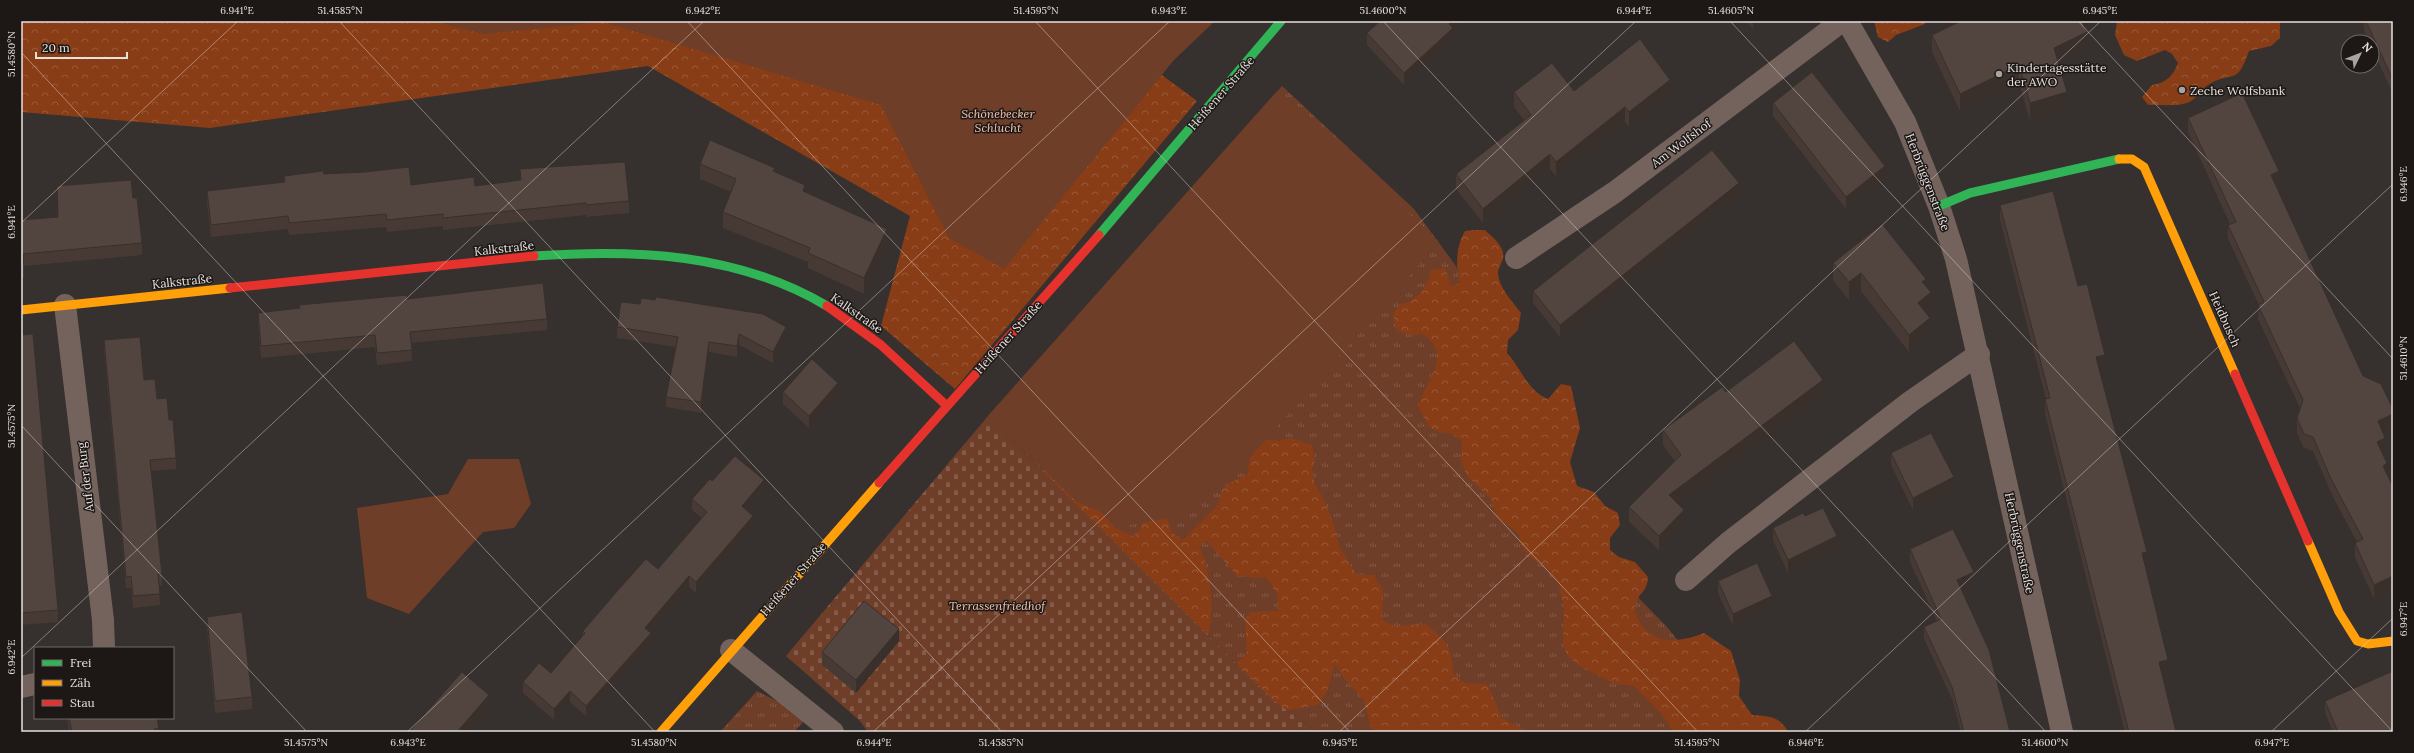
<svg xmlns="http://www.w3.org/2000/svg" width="2414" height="753" font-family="Lora,serif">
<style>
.grass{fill:url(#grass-tufts)}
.forest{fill:url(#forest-crowns)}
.cemetery{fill:url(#cemetery-stones)}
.park{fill:#6f3e29}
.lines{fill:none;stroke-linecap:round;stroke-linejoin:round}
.street{stroke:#73635c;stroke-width:22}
.fast{stroke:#30b455;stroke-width:9}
.slow{stroke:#ff9f0a;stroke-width:9}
.jam{stroke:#e5322d;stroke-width:9}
.wall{fill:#473a35}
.shaded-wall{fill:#39302b}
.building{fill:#52443e;stroke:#39302b}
.ticks{fill:none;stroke:#e7e1de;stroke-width:1;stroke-opacity:0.45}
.poi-dot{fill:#a9a3a0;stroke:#1d1816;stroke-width:1.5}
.labels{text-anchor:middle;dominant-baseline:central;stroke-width:3;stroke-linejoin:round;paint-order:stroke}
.poi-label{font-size:12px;fill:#e7e1de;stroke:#1d1816;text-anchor:start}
.street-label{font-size:12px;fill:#e7e1de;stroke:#1d1816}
.park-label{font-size:12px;font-style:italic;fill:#f6c5b0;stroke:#1d1816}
.neatline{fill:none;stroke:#e7e1de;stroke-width:1.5}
.ticks-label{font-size:10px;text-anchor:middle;fill:#e7e1de}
</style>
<defs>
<pattern id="grass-tufts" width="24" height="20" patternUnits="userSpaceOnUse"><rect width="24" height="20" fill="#6f3e29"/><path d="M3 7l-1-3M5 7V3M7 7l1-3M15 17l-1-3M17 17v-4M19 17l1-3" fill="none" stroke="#845a48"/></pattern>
<pattern id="forest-crowns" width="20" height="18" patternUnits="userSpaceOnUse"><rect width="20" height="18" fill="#883d17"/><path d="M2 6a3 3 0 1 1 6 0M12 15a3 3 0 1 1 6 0" fill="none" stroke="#995938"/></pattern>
<pattern id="cemetery-stones" width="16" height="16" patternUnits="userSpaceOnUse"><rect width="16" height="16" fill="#6f3e29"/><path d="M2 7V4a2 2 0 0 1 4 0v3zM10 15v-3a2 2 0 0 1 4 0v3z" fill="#845a48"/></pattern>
</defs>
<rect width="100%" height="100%" fill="#36302e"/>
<g class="grass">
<polygon points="1282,86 1414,209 1456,266 1585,543 1667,627 1727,701 1743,732 1318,732 1275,702 988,416"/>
<polygon points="757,691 783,704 804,721 794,732 720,732"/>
</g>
<g class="forest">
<polygon points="21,21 1089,21 1197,101 955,389 881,326 910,216 648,66 210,128 21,112"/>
<polygon points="1874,21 1926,21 1925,24 1896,35 1888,42 1878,37"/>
<path d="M2117,21H2280V38L2271,46L2249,51C2236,88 2234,69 2208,85C2201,89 2195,101 2187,103C2175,107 2160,104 2148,105L2142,97L2152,85C2166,83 2173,76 2178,63L2172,54L2165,50L2137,61L2124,55L2115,35Z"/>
<path d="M1474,230H1485C1492,237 1505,246 1503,258C1502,263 1498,268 1498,273C1499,288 1512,301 1521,313L1518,330L1508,340L1507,353C1522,369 1527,391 1548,399L1561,384L1571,386L1580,428L1570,462L1577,486L1594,492L1605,506L1618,513L1620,525L1610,538V550L1619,557L1635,562L1648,577C1647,593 1638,593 1636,604C1634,610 1636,616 1639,621C1651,646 1682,642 1704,633L1731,651L1740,680L1739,696L1752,715C1768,716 1780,716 1788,732H1674L1661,713L1634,686L1613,683L1583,668L1568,657L1563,644L1564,608L1559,584L1546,567L1529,556L1521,544L1519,534L1496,516L1491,499L1467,476L1461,460L1462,441L1453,434L1439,432L1429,427L1418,406C1426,381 1453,355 1423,334L1411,335L1397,331L1393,314L1400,304C1417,302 1428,286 1431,270L1445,268L1451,286L1460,283C1456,265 1455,248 1465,231Z"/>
<path d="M1290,438L1312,445L1315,459L1312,470L1315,484L1323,498L1333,522L1340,548L1357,575H1374L1383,591L1382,619L1392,626L1426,624C1446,641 1452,647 1453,673L1465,683L1487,684L1502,718L1528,732H1377L1371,728L1364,700L1344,678L1335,664L1327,691L1318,705L1271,713L1239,682L1238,662L1247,652L1245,620L1251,612L1278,611L1277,594L1266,577L1258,578L1237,576L1206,540L1200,547C1214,587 1214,607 1206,649L1036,480L1048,465L1101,512L1115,528L1133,536L1141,528L1142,518L1156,516L1167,519L1173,533L1183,540L1218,505L1222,490L1228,484L1248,474L1251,447L1263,439L1280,441Z"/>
</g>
<polygon class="cemetery" points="988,416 1275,702 1318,732 868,732 860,721 786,656"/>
<g class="park">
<polygon points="433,21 1215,21 1174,60 1004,269 949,238 881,105 603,22 483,34"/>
<polygon points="1278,90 1439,242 1240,469 1174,517 1129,525 1076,501 988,416"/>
<polygon points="468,459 519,459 531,504 514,528 483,532 409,614 367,598 357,508 448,494"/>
</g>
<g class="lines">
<g class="street">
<polyline points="1847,21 1905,122 1939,206 1956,259 2062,732"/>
<polyline points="1516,258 1615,192 1842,21"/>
<polyline points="65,305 103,620 104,648"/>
<polyline points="1686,580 1728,543 1910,402 1979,354"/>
<polyline points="731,650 833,732"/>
<polyline points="21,687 35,684"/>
</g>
<g class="fast">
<polyline points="1939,206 1970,193 2119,159"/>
<polyline points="1099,235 1281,21"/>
<path d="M534,256C636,249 737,253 827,306"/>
</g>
<g class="slow">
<polyline points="2119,159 2132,159 2144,167 2235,374"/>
<polyline points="21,310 230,288"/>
<polyline points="2308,541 2339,612 2357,641 2368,644 2393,641"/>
<polyline points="661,732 879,483"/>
</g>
<g class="jam">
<polyline points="230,288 534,256"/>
<polyline points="827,306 881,345 946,405"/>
<polyline points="2235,374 2308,541"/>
<polyline points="879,483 1099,235"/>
</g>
</g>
<g class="wall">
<polygon points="1747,21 1763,21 1753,29"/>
<polygon points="2364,21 2393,21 2393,94 2372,48 2372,42 2369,42 2364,31"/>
<polygon points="1453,32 1453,40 1404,85 1367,45 1367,33"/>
<polygon points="1932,35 2087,49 2058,63 2067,109 2030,121 2019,83 1960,111 1932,52"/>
<polygon points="1574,91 1670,94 1629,127 1625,122 1556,176 1550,169 1483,223 1456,189 1456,174 1524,120 1514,107 1514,92"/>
<polygon points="1773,103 1885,178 1846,209 1773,116"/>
<polygon points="2188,118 2279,186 2276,187 2363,376 2393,414 2393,428 2383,433 2385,452 2382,453 2387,474 2393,487 2393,591 2374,599 2355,557 2355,543 2357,542 2332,495 2313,451 2304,448 2297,433 2297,418 2300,408 2258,319 2259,305 2228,239 2228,225 2230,224 2188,132"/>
<polygon points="700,164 775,172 805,192 887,244 864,294 808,268 808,262 723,228 723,212 731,192 700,179"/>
<polygon points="520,169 629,201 629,213 586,217 586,215 443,230 443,226 387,232 386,227 289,235 288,229 211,237 207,203 207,191 284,182 284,176 324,174 411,185 475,186 520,180"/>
<polygon points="57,186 133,198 142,243 142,255 24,266 24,278 21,278 21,220 58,217"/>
<polygon points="1739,196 1560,337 1533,303 1533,291"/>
<polygon points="2000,205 2078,286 2105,370 2100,371 2147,567 2146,567 2168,675 2162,676 2176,732 2125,732 2045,414 2045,399 2046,399 2000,220"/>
<polygon points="1833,263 1926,286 1931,310 1926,313 1930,335 1909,352 1861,291 1849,300 1833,280"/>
<polygon points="407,299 547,319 547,330 411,343 412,361 377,365 375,347 261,358 258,324 258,313 299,309 299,305"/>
<polygon points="617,327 786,337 773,363 739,345 737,357 709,352 701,413 666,407 666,397 676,347 617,338"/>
<polygon points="21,335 58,610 58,622 21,625"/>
<polygon points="104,340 144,380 157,399 169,420 176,458 176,469 151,471 162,574 162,585 159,586 160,605 133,608 131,588 126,588 104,351"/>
<polygon points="783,392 838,395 809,428 783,404"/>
<polygon points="1726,392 1823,395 1677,503 1684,524 1659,550 1629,522 1629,507 1675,461 1663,445 1663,430"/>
<polygon points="1891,453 1954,490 1913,510 1891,465"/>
<polygon points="712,481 764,490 747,511 753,526 696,593 689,587 650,633 651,643 586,716 570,702 554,720 523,693 523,682 551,673 583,635 583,631 658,569 702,518 692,510 692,499"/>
<polygon points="1773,528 1837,548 1788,573 1773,540"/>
<polygon points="1910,549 1974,585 1961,590 2010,732 1961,732 1952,699 1924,639 1924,627 1937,621 1910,562"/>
<polygon points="1718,581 1772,608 1733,626 1718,593"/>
<polygon points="207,617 252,697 252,709 215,713 207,629"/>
<polygon points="899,641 856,693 822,665 822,652"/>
<polygon points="2325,701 2393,732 2333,732 2325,713"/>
<polygon points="67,718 157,718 159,732 69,732"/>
</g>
<g class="shaded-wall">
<polygon points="1452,21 1466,21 1453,32 1453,40 1404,85 1404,73"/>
<polygon points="1753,21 1763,21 1753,29"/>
<polygon points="2087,32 2087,49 2054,66 2054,48"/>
<polygon points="2019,65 2019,83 1960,111 1960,94"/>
<polygon points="1670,80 1670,94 1629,127 1629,112"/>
<polygon points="2067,92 2067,109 2030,121 2030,103"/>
<polygon points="1625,107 1625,122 1556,176 1556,162"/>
<polygon points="1550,154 1550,169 1483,223 1483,209"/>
<polygon points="1885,166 1885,178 1846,209 1846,197"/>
<polygon points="2279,171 2279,186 2271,189 2271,175"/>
<polygon points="1739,183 1739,196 1560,337 1560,325"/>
<polygon points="805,185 805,200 803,191"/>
<polygon points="887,229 887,244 864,294 864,278"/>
<polygon points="1861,273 1861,291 1849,300 1849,282"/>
<polygon points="1926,279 1926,296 1931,292 1931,310 1918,320 1918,303 1922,282"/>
<polygon points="1930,318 1930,335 1909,352 1909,335"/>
<polygon points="786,327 786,337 773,363 773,352"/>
<polygon points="739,334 739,345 737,357 737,346"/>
<polygon points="709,342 709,352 701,413 701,402"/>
<polygon points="2105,355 2105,370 2096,372 2096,357"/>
<polygon points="1823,380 1823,395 1669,510 1669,495"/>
<polygon points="838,383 838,395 809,428 809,416"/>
<polygon points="2393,414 2393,428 2378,436 2378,421"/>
<polygon points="2385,438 2385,452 2377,456 2377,442"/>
<polygon points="2387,463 2387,478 2383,466"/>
<polygon points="1954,477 1954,490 1913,510 1913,498"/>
<polygon points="764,480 764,490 742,517 742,506"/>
<polygon points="1684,510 1684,524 1659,550 1659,536"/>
<polygon points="753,516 753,526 696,593 696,582"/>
<polygon points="1837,536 1837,548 1788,573 1788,560"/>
<polygon points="2147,552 2147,567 2142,568 2142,553"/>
<polygon points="1974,572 1974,585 1957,592 1957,580"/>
<polygon points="689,576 689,587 645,639 645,628"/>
<polygon points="2393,576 2393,591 2374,599 2374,585"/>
<polygon points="1772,596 1772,608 1733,626 1733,614"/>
<polygon points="899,629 899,641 856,693 856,680"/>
<polygon points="651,633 651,643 586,716 586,706"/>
<polygon points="2168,660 2168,675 2159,677 2159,662"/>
<polygon points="570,691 570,702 554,720 554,709"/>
<polygon points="489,695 489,707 467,732 457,732"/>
</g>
<g class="building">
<polygon points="1380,21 1452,21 1449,24 1453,28 1404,73 1367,33"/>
<polygon points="1961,21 2082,21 2087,32 2054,48 2067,92 2030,103 2019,65 1960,94 1932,35"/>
<polygon points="2366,21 2393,21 2393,80"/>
<polygon points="1640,39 1670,80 1629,112 1625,107 1556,162 1550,154 1483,209 1456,174 1531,115 1514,92 1552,63 1574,91"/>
<polygon points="1812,72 1885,166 1846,197 1773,103"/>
<polygon points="2242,93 2279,171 2271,175 2363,376 2381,384 2393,409 2393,414 2378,421 2385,438 2377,442 2387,463 2383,466 2393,487 2393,576 2374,585 2355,543 2363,539 2332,481 2313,437 2304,434 2297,418 2303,400 2258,305 2264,302 2228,225 2236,222 2188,118"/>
<polygon points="710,140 775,168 773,171 805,185 803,191 887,229 864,278 808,253 810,248 723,212 736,179 700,164"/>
<polygon points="1712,150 1739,183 1560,325 1533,291"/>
<polygon points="625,162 629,201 586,205 586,203 443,218 443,214 387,220 386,214 289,223 288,216 211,225 207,191 285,182 284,176 323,171 324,174 365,172 409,167 411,185 474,177 475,186 521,180 520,169"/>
<polygon points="131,180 133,198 137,198 142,243 23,254 24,265 21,266 21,220 58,217 57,186"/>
<polygon points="2053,191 2078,286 2087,284 2105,355 2096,357 2147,552 2142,553 2168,660 2159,662 2176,732 2129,732 2045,399 2050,398 2000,205"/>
<polygon points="1882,224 1926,279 1922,282 1931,292 1918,303 1930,318 1909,335 1861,273 1849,282 1833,263"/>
<polygon points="543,283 547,319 410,332 412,350 377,353 375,335 261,346 258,313 300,308 299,305 407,295 407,299"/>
<polygon points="656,297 763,314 786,327 773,352 739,334 737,346 709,342 701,402 666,397 678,337 617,327 621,302 640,304 641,298 655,300"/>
<polygon points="33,334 58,610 21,613 21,335"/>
<polygon points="140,337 144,380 155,379 157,399 167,398 169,420 173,420 176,458 150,460 162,574 158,574 160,594 133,596 131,576 126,577 104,340"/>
<polygon points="1794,341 1823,380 1669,495 1684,510 1659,536 1629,507 1681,455 1663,430 1722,387 1726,392"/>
<polygon points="812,359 838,383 809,416 783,392"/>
<polygon points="1931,433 1954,477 1913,498 1891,453"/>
<polygon points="735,456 764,480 742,506 753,516 696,582 689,576 645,628 651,633 586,706 570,691 554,709 523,682 539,663 551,673 585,633 583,631 619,589 646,559 658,569 707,512 692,499 710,479 712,481"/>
<polygon points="1823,508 1837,536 1788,560 1773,528 1803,513 1805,516"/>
<polygon points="1953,529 1974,572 1957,580 1989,650 2010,732 1964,732 1952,687 1924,627 1941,619 1910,549"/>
<polygon points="1757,563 1772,596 1733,614 1718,581"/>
<polygon points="864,601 899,629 856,680 822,652"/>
<polygon points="242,612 252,697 215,701 207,617"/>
<polygon points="2393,671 2393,731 2391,732 2338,732 2325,701"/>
<polygon points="462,672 489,695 457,732 409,732"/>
<polygon points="69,718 157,718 159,728 154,729 155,732 72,732"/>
</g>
<path class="ticks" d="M339,21L1002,732M687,21L1350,732M1035,21L1698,732M1383,21L2046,732M1730,21L2393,732M2078,21L2393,359M21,52L655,732M21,223L238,21M21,425L307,732M21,658L704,21M407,732L1170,21M873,732L1636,21M1339,732L2101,21M1805,732L2393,184M2271,732L2393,618"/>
<g class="poi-dot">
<circle cx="1999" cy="74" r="4"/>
<circle cx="2182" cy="90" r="4"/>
</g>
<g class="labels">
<g class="poi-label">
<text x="2007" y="67">Kindertagesstätte<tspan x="2007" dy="14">der AWO</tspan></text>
<text x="2190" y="90">Zeche Wolfsbank</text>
</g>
<g class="street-label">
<text transform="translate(1221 93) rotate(-49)">Heißener Straße</text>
<text transform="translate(1681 143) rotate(-37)">Am Wolfshof</text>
<text transform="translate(1928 182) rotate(69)">Herbrüggenstraße</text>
<text transform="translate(504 248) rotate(-6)">Kalkstraße</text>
<text transform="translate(182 281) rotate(-6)">Kalkstraße</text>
<text transform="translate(857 313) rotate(35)">Kalkstraße</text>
<text transform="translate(2225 319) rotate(66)">Heidbusch</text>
<text transform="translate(1008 337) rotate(-48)">Heißener Straße</text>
<text transform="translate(85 477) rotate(-97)">Auf der Burg</text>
<text transform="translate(2020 543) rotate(78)">Herbrüggenstraße</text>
<text transform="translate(793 579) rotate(-49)">Heißener Straße</text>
</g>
<g class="park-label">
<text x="998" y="113">Schönebecker<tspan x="998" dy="14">Schlucht</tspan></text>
<text x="997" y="605">Terrassenfriedhof</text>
</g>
</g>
<rect width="2414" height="753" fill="none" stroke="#1d1816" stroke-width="44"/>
<rect x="34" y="647" width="140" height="72" fill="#1d1816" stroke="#6e6866"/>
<rect x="42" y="660" width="20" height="6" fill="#30b455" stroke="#6e6866"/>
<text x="70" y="667" font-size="12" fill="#e7e1de">Frei</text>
<rect x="42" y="680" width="20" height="6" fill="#ff9f0a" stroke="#6e6866"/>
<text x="70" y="687" font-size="12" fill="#e7e1de">Zäh</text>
<rect x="42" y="700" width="20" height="6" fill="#e5322d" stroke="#6e6866"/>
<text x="70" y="707" font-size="12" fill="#e7e1de">Stau</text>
<g transform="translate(2360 54) rotate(47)"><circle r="19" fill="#1d1816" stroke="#6e6866"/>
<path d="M0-3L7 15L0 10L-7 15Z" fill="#a9a3a0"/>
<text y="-6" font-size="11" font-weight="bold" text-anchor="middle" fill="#e7e1de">N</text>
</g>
<path d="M36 52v6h91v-6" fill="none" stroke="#e7e1de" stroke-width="2"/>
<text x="42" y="52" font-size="12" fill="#e7e1de" stroke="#1d1816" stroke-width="3" paint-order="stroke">20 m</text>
<rect x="22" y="22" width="2370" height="709" class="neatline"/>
<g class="ticks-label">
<text x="237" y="14">6.941°E</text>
<text x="340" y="14">51.4585°N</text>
<text x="703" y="14">6.942°E</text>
<text x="1036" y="14">51.4595°N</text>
<text x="1169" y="14">6.943°E</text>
<text x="1383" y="14">51.4600°N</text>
<text x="1634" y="14">6.944°E</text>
<text x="1731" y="14">51.4605°N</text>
<text x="2100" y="14">6.945°E</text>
<text transform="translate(11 54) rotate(-90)" y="4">51.4580°N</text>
<text transform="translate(2403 184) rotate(-90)" y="4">6.946°E</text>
<text transform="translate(11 222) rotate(-90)" y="4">6.941°E</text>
<text transform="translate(2403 358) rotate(-90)" y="4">51.4610°N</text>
<text transform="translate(11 426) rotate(-90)" y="4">51.4575°N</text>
<text transform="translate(2403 619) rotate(-90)" y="4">6.947°E</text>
<text transform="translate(11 657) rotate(-90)" y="4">6.942°E</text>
<text x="306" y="746">51.4575°N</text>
<text x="408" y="746">6.943°E</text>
<text x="654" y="746">51.4580°N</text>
<text x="874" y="746">6.944°E</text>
<text x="1001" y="746">51.4585°N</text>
<text x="1340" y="746">6.945°E</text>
<text x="1697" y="746">51.4595°N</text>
<text x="1806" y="746">6.946°E</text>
<text x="2045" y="746">51.4600°N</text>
<text x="2272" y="746">6.947°E</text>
</g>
</svg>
